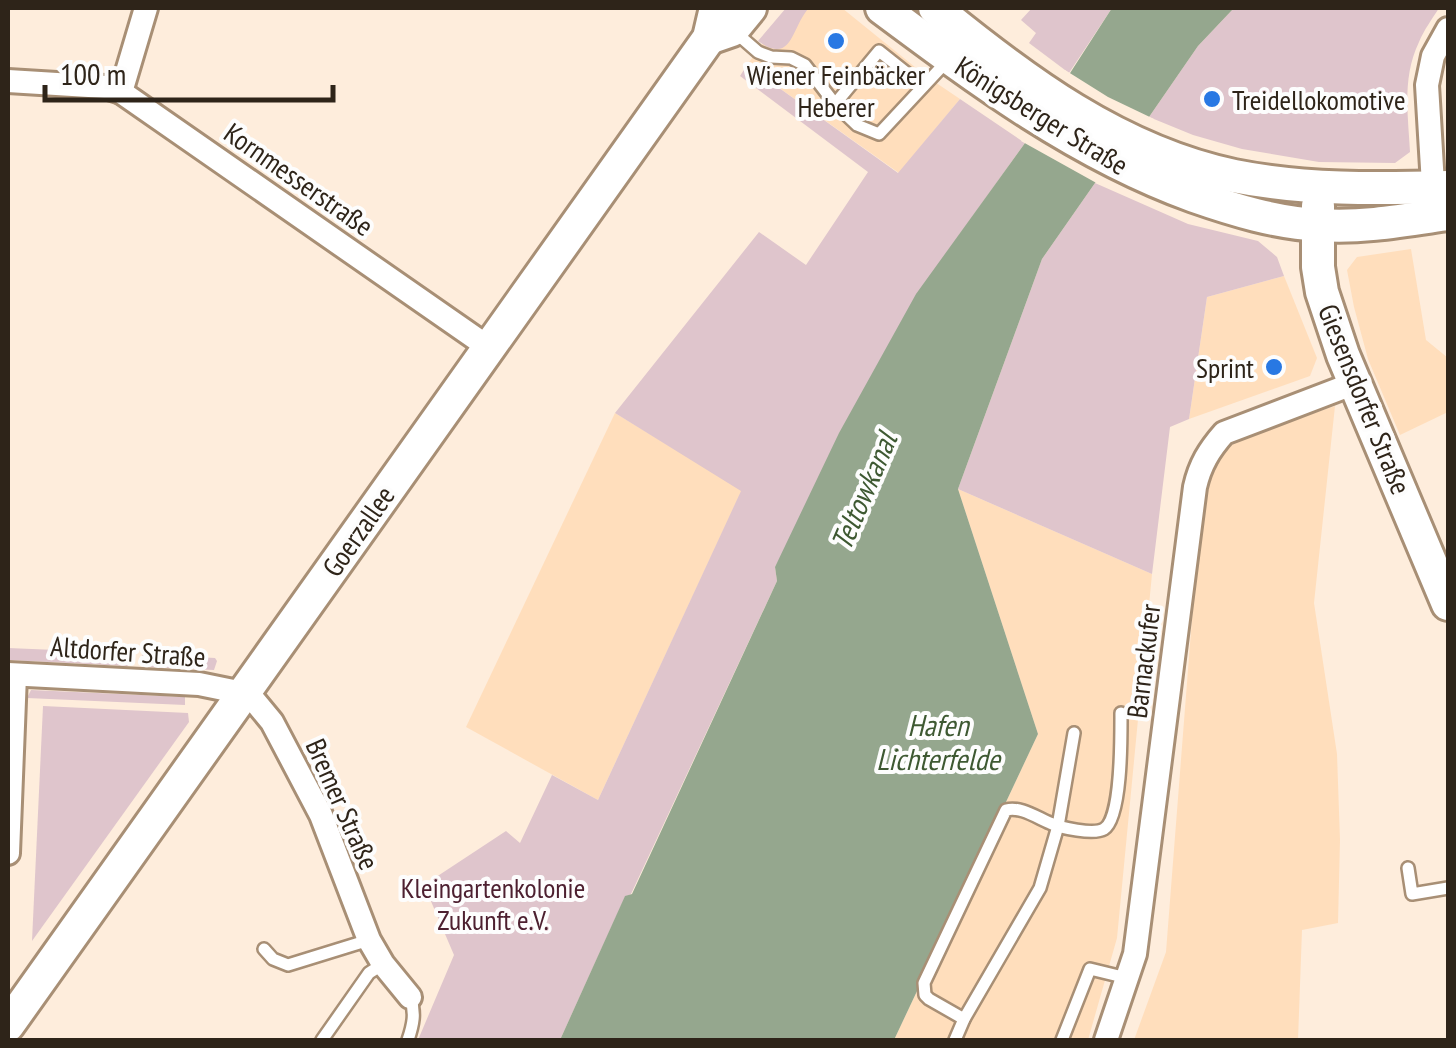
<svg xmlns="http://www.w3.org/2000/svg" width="1456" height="1048" font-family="'PT Sans Narrow',sans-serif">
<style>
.built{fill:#ffdebc}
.green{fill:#dfc5cc}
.water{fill:#95a78e}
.pier{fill:#feeddc}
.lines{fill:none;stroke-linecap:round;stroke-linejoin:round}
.lane-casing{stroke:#a88f75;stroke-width:16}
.street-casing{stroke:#a88f75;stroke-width:28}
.secondary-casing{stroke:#a88f75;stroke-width:38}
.lane{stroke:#fff;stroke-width:11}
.street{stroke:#fff;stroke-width:22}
.secondary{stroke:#fff;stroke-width:32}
.poi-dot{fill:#2878e3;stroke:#fdfdfd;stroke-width:4}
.labels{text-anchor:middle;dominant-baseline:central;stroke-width:8;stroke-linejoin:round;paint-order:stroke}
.poi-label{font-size:28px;fill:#2e2419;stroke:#fdfdfd}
.street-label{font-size:28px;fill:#2e2419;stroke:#fdfdfd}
.park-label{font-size:28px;fill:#4d2030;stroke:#fdfdfd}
.water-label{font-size:30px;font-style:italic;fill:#3e5932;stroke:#fdfdfd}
</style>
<rect width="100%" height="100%" fill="#feeddc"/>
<g class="built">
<polygon points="789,8 842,8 926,76 960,99 899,173 747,65"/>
<polygon points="1411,249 1426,340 1448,358 1448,412 1400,435 1368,359 1354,307 1347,270 1357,257"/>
<polygon points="1284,276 1317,358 1310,376 1189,419 1207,297"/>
<polygon points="1335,406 1314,603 1337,754 1340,840 1338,923 1302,930 1298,1040 1134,1040 1166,952 1194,593 1208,477 1219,457 1228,447 1243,437"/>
<polygon points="615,413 742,490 598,800 466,727"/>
<polygon points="958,489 1152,574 1117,938 1088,1040 894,1040 1038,734"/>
</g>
<g class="green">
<path d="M786,8H809C791,27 793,66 758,41Z"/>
<polygon points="1032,8 1112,8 1069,73 1029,43 1036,33 1021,20"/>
<path d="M1234,8H1439C1432,19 1424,30 1419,42C1402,77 1408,115 1410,152L1395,163L1319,162L1242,149L1193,135L1149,117L1198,46Z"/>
<polygon points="747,65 898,173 960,99 1025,143 940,262 775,567 777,581 631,894 625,897 560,1040 418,1040 454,955 424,885 506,831 520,843 552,775 598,800 741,491 615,413 759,232 806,265 868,172 740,76"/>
<polygon points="1095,183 1188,224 1258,241 1277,257 1284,276 1207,297 1189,419 1170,427 1152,574 958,489 1042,259"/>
<polygon points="8,648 128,653 128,666 8,660"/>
<polygon points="142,654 215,658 217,661 214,670 143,667"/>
<polygon points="31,690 185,697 185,705 27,698"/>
<polygon points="43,706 188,713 189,722 32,941"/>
</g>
<polygon class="water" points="1112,8 1234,8 1198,46 1149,117 1095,183 1042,259 958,489 1038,734 894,1040 560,1040 625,896 632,894 777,581 775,567 839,433 916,294 1025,143"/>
<polygon class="pier" points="1065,70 1108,97 1154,119 1100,185 1021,141"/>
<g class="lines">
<g class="lane-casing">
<g id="lane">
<polyline points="735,32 758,52 771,57 791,58 805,65 835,104 879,51 923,86"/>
<polyline points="835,104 857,125 879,134 948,60"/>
<polyline points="1408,868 1412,894 1448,888"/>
<polyline points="264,949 273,959 288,965 369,940"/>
<path d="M964,1019L929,999L925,995L924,983L1006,810C1020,806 1036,817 1050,823C1060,828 1094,835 1104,829C1122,818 1121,734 1121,713"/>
<polyline points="322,1040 369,973 383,964"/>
<path d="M408,1040C413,1025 416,1013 410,997"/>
<polyline points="955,1040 964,1019 1040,888 1058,826 1074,733"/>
<polyline points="1062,1040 1090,969 1127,978"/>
</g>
</g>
<g class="street-casing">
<g id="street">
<polyline points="8,81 105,87 121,92 488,347"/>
<polyline points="121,92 146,8"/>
<polyline points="1434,201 1427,85 1433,56 1448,29"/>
<polyline points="8,674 199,684 243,693 253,699 272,722 321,815 369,940 383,964 410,997"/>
<polyline points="8,853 15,675"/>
<path d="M1106,1040L1135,954L1195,487C1200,465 1209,450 1224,433L1355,383"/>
</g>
</g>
<g class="secondary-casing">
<g id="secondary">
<path d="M882,8C980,81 1078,154 1194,196C1234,210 1277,223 1320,225C1363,228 1406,220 1448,214"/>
<path d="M935,8C1023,80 1119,152 1234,176C1304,190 1377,189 1448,187"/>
<polyline points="709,38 732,30 750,8"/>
<polyline points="1318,206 1318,267 1322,292 1343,355 1448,604"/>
<polyline points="8,1025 709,38 716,8"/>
</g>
</g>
<use href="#lane" class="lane"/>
<use href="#street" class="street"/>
<use href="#secondary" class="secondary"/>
</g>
<g class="poi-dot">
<circle cx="836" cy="41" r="10"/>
<circle cx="1212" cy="99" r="10"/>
<circle cx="1274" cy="367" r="10"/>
</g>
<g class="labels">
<g class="poi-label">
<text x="836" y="74">Wiener Feinbäcker<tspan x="836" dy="32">Heberer</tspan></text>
<text x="1232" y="99" text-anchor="start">Treidellokomotive</text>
<text x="1254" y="367" text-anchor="end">Sprint</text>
</g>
<g class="street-label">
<text transform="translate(1042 115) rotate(32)">Königsberger Straße</text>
<text transform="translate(299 179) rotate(35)">Kornmesserstraße</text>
<text transform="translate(1365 399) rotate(68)">Giesensdorfer Straße</text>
<text transform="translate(358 531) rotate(-55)">Goerzallee</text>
<text transform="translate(128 651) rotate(4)">Altdorfer Straße</text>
<text transform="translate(1143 661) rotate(-83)">Barnackufer</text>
<text transform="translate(343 804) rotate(66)">Bremer Straße</text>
</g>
<g class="park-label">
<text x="493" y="887">Kleingartenkolonie<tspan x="493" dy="32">Zukunft e.V.</tspan></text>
</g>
<g class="water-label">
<text transform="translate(863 491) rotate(-67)">Teltowkanal</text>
<text x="938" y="724">Hafen<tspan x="938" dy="34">Lichterfelde</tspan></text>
</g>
</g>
<rect width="1456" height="1048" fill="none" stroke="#2e2419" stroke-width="20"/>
<path d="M45 85v15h288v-15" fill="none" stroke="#2e2419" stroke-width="5"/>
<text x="60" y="85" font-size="30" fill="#2e2419" stroke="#fdfdfd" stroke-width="8" paint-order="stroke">100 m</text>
</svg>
